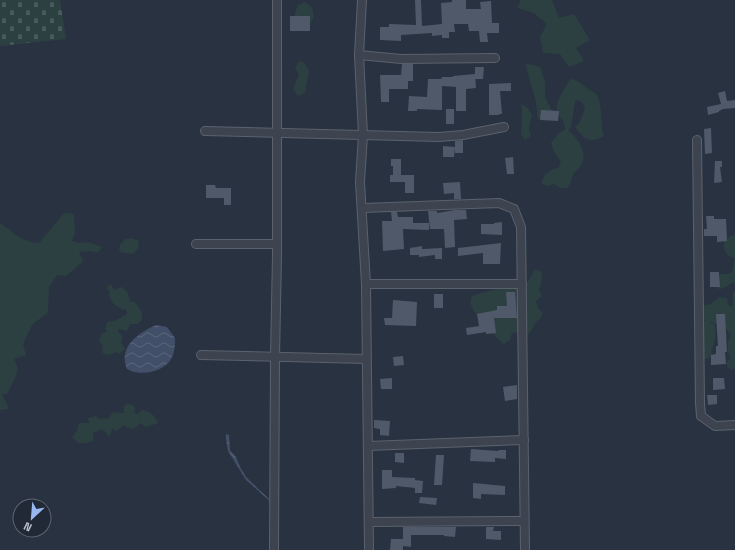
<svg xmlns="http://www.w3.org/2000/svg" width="735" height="550" font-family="'Space Grotesk',sans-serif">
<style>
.green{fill:#2c4042}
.cemetery{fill:url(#cemetery-stones)}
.water{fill:url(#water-waves)}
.building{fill:#505969}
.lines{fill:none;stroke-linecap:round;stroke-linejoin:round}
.minor-casing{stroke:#5b626e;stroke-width:10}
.minor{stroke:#3d4450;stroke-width:8}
</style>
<defs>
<pattern id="cemetery-stones" width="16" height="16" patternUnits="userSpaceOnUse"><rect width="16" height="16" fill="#2c4042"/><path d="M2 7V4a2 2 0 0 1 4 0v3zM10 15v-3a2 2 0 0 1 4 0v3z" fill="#485a5c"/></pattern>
<pattern id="water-waves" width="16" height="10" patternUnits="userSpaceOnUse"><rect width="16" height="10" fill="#414f68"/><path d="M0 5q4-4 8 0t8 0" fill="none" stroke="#5a677c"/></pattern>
</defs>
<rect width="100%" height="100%" fill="#293240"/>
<g class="green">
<polygon points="521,0 552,0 559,18 574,14 590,40 576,48 584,61 569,67 560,54 543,53 540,37 547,24 534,13 517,8"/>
<polygon points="305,2 312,7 314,17 310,24 302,26 295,21 295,13 298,5"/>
<polygon points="299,61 304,63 309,70 305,93 298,96 293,89 299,75 295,68"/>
<polygon points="525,63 540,67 545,82 545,98 553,112 538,119 536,102"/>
<path d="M570,79C578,80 581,83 587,88C589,91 593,91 595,93C603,99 600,126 604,136C589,144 584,139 575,127L580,122L585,109L582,102L576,100L574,106L571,128L568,130C577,138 589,152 581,165C579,169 575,171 573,174C570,181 574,180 567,188H560L554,184L547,186L541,183C545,174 548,170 558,168L561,162L553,150L551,143L560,132L565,130C565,118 558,118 557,110C555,99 566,89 570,79Z"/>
<polygon points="521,104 528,108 532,115 529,129 531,136 525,140 521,134 522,111"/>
<path d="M64,213L74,214L75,233L72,241L79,243L88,242L102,247L98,253L91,251L79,252L83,261L66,276L57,275L49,287L48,312L32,325L23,344L26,355L14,359L18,368L16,376L7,394H2L9,409L0,410V223C15,233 19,241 39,243Z"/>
<path d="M733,235L735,236V282C729,284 725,289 718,289L717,286L720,274H728L732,272L735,258C725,256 724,250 724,241Z"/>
<polygon points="132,238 139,241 138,249 133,254 119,252 120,245 125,239"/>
<path d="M535,269L542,272L541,283L539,290L542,296L536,301L538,308L543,313C541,318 538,320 535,324C531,330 532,331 526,336L519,332L512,333L510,340L504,344C497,339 473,313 471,305C470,302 471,299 472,296C481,293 491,290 500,289C524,288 523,292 535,269Z"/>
<path d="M111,284L114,290L122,287L128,293L130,302L133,301C139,306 143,312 142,320L137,324H130L127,331L119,329L118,332L122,335L123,338L121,342L125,349L119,354L116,352C111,355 106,356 102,352L103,345L100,343C98,337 101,333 107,332L105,329L107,322L115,321L127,314L126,309L124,310C115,306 111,303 109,294L110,293L107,289L108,286Z"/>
<path d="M733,292H735V369L731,370L726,364L728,360L731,359L728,352V342L731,335C724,322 710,324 699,318L702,307L705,305H709L719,297L727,298L728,305L732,307C734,302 731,297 733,292Z"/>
<path d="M707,321L715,325C716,333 716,344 711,350L712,355L709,359H705L701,356V349L704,348L698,336L699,322Z"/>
<path d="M126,404L133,405L135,408L134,412L137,414L142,410C151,411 154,415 158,423L146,427L140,423L134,429L126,427L125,425L116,431L112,428L110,437L102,429L93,433V441L86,443H78L72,437L77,431L79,423H89L88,418L96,416L100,420L101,418L108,419L113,412L124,413V407Z"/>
</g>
<polygon class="cemetery" points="0,0 60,0 66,39 0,46"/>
<g class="water">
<path d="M156,325L167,327L175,338C175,345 175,352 171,359C165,370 147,375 135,372C133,372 130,370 127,369C118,347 138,333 156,325Z"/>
<polygon points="226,434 229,435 230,450 236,457 240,467 246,477 269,499 272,500 272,503 246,480 228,451 226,439"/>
</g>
<g class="building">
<polygon points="415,0 421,0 422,26 442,24 441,3 452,2 452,0 466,0 466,9 481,9 480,2 491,1 492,23 499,23 499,33 487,33 488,42 480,42 479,31 469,31 468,24 454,24 455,32 449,32 449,38 442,38 442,35 432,36 432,33 401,35 401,41 380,40 380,27 389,27 389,24 416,25"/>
<rect x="290" y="16" width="20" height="15"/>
<polygon points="402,64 413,64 413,81 408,81 408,89 389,89 389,102 381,102 380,75 401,75"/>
<polygon points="475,67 484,67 483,79 475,79"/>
<polygon points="475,74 476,88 466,89 466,111 456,111 456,87 442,86 442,110 417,109 417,111 408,111 409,96 427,97 428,79 441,79 442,77 453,77 453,76"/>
<polygon points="511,83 511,91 500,91 502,114 499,114 499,115 489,115 489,84"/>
<polygon points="725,91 727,101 735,100 735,108 723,109 719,111 719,112 708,115 707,107 721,104 718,93"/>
<rect x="446" y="109" width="8" height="15"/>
<polygon points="541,110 559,111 558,121 540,120"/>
<polygon points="711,128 712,153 705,154 704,129"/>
<polygon points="463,140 463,153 455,153 455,141"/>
<polygon points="443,146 455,147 454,157 443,157"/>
<polygon points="513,157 514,174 507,174 505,158"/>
<polygon points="391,159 401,159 401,175 414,175 414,193 405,193 405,182 390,182 390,175 393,175 393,166 391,166"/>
<polygon points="715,161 722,161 722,167 720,167 722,182 714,183"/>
<polygon points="460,182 461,199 454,199 454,193 444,194 443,183"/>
<polygon points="206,185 215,185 216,188 231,188 231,205 224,205 224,198 206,198"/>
<polygon points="455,210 466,210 467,219 454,220 455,247 445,248 444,229 430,229 428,211 437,211 437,213"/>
<polygon points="391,212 397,212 398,217 413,217 413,223 429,223 429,230 403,229 404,249 383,251 382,221 392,221"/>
<polygon points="706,216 714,216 714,219 726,219 727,241 717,242 717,236 704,236 704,229 707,229"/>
<polygon points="502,222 502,235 481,234 481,224 494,224 494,223"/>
<polygon points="501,243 500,264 483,264 483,253 458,256 458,248"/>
<polygon points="422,246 422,249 442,248 442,259 435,259 435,255 419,257 419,255 410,255 410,248"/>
<polygon points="710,272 719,272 720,287 710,287"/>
<polygon points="506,292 515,292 517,318 494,318 496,333 486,334 486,332 467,335 466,328 479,326 477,314 497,310 497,306 507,306"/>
<rect x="434" y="294" width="9" height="14"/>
<polygon points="393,300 417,302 416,326 385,325 384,318 392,318"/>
<polygon points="716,314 725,314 727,352 725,352 726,364 711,365 711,355 716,354 716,346 718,346"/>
<polygon points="403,356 404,365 394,366 393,357"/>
<polygon points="392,378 392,389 381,389 380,379"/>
<polygon points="713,378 724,378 725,389 713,390"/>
<polygon points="517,385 517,399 505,401 503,387"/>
<polygon points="707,395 717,395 717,404 708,405"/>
<polygon points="374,420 390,421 389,436 380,435 380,429 374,428"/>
<polygon points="471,449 498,451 499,450 506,450 506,459 495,458 495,462 470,461"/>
<polygon points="395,453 404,453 404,463 395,462"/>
<polygon points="436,455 444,455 442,485 434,485"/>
<polygon points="382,470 392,470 392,477 415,478 415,480 423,481 422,493 415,493 415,488 396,486 396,488 382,489"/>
<polygon points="473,483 505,486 505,495 481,494 481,499 473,498"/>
<polygon points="420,497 437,498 436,505 419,503"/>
<polygon points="403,527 456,527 455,537 444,536 444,535 411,535 411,547 403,546 403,550 390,550 391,539 403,539"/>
<polygon points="486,527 494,527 493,531 501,531 501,540 486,539"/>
</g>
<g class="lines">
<g class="minor-casing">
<g id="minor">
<polyline points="362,0 359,55 363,135 360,182 366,284 369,550"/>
<polyline points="359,55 401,59 495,58"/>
<polyline points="205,131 439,137 463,135 504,127"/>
<polyline points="697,140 700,403 701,416 715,426 735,425"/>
<polyline points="363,208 499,203 514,209 521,227 525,550"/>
<polyline points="196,244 277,244"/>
<polyline points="366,284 522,284"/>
<polyline points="201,355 366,359"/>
<polyline points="368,446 524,440"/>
<polyline points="369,522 524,521"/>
<polyline points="274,550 275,357 277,255 277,0"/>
</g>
</g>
<use href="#minor" class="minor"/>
</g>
<g transform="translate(32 518) rotate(206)"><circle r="19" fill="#222936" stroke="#5f6572"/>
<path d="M0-3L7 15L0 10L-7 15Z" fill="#9ab8f0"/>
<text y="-6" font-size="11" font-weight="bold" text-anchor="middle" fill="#bac0cb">N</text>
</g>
</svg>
